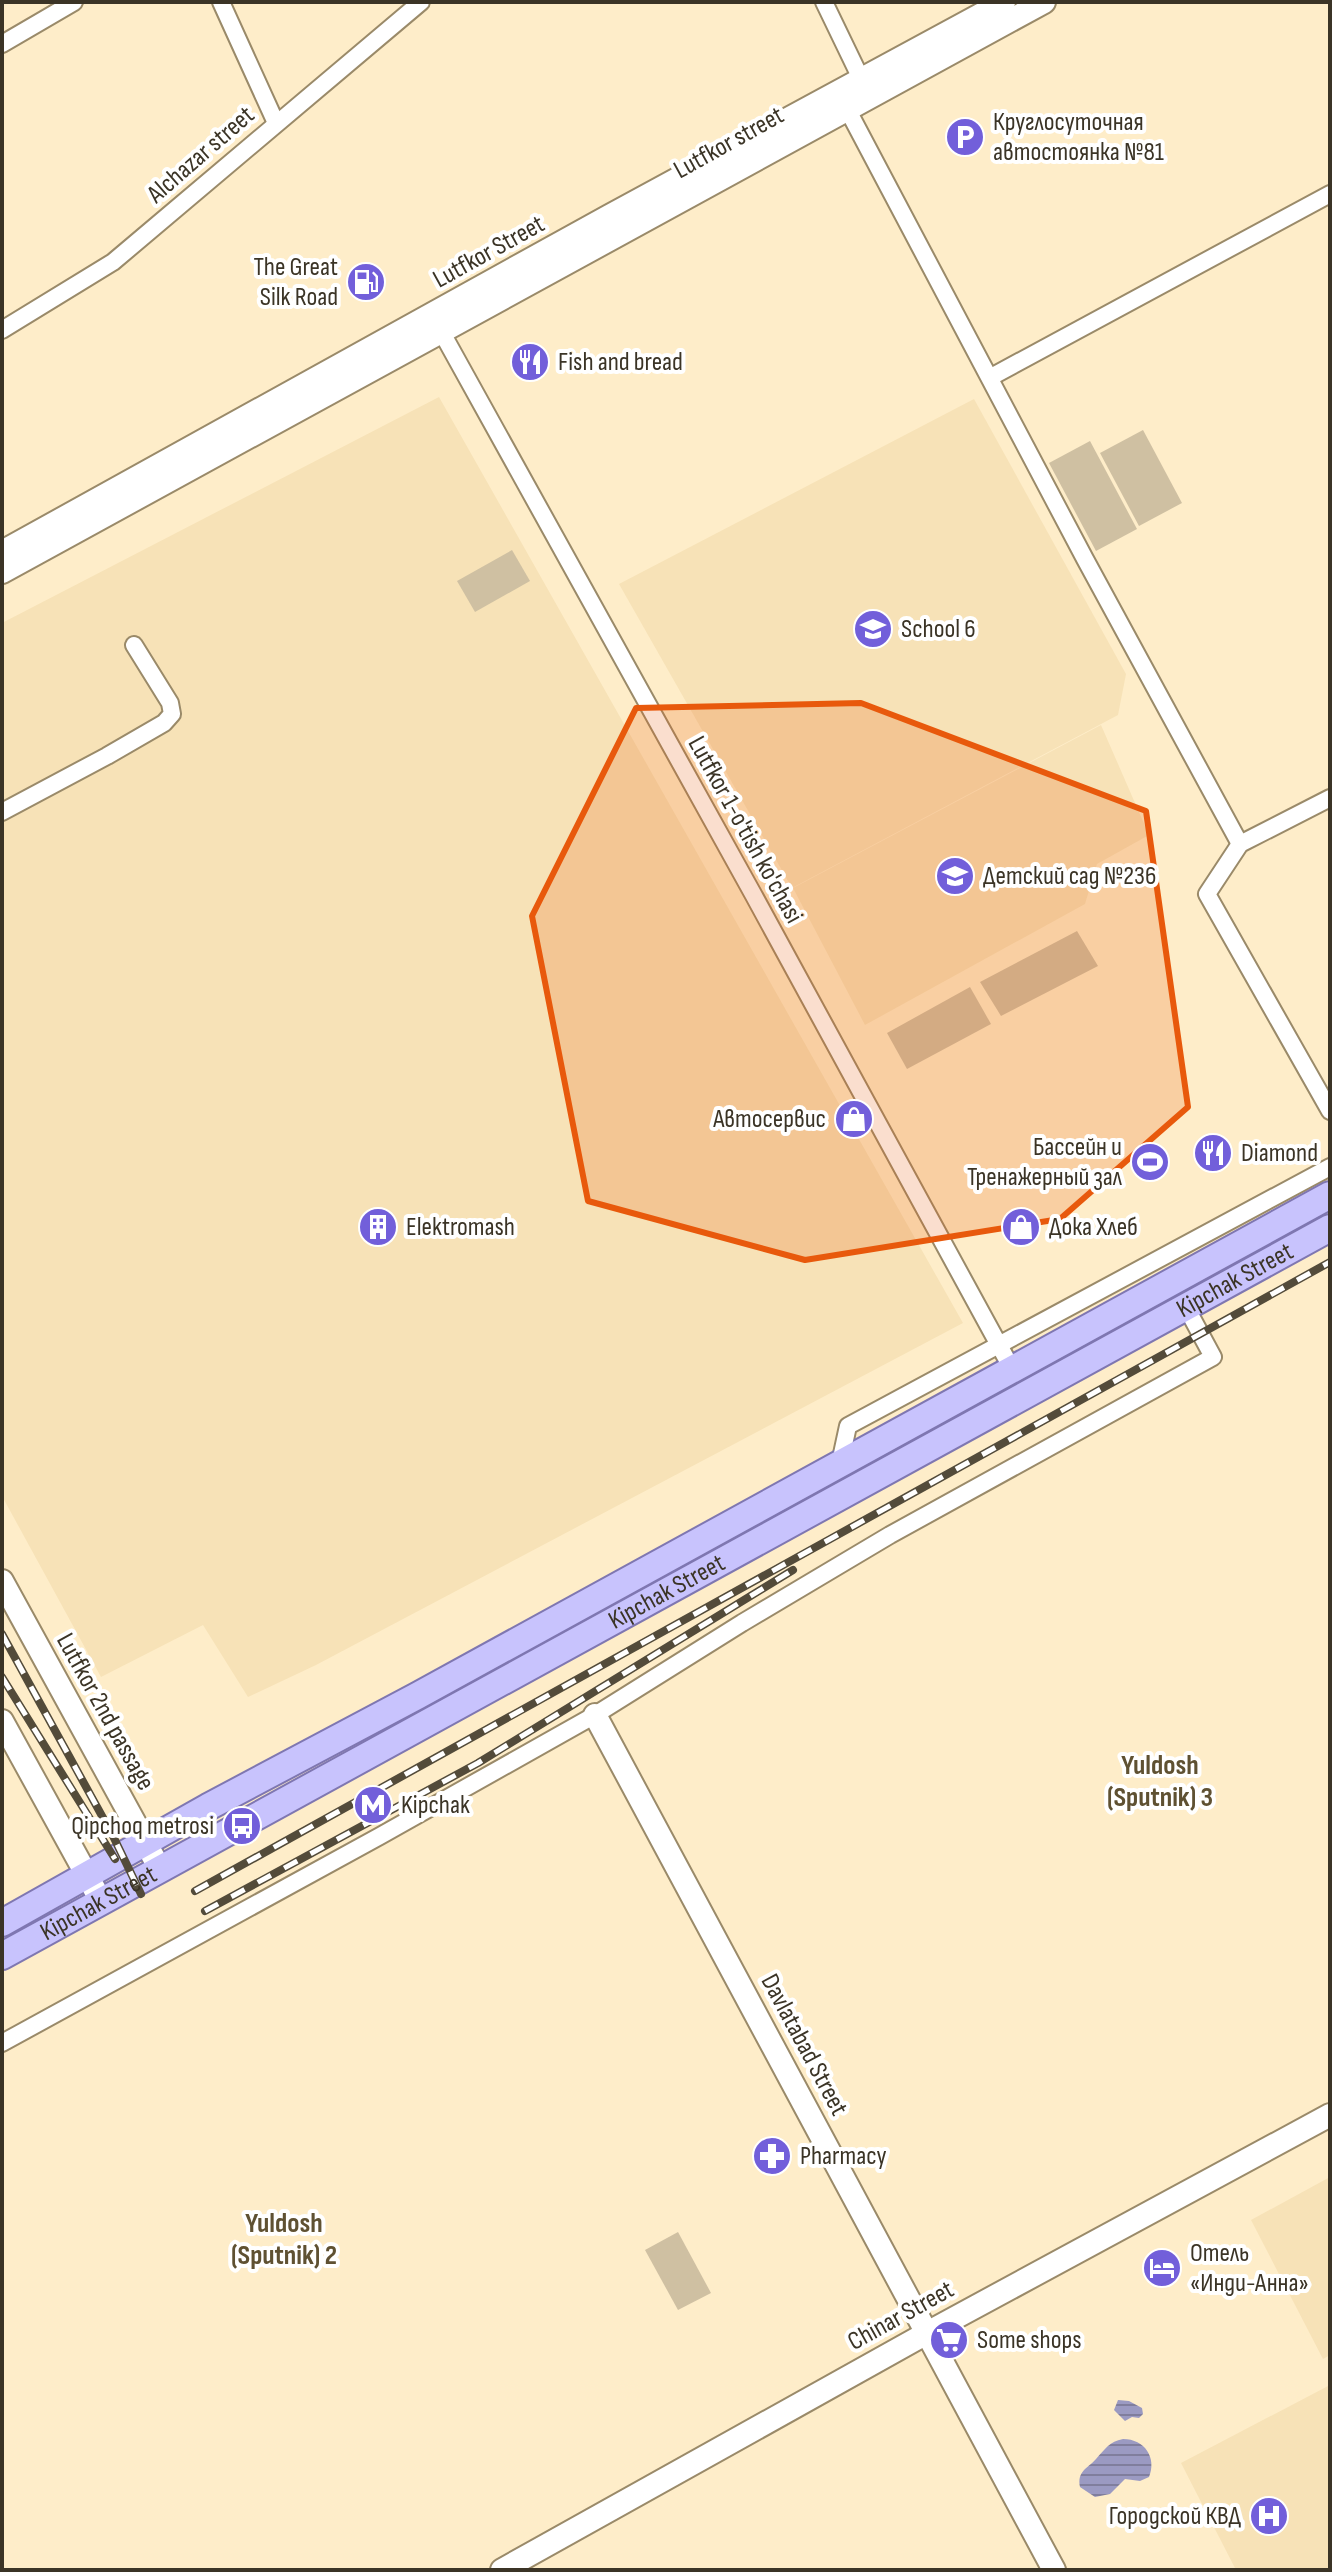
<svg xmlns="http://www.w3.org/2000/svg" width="1332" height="2572" font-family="'Sofia Sans Condensed',sans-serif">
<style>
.built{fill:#f7e2b7}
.grass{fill:#cfc0a2}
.water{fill:url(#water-rules)}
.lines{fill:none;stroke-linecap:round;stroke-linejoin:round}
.street-casing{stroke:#9a8a69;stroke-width:20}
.secondary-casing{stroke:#9a8a69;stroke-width:26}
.primary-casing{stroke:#7f77b1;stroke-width:30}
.street{stroke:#fff;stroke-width:16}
.secondary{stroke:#fff;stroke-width:22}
.primary{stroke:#c8c3fd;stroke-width:26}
.rail-casing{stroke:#534b3a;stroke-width:8}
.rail{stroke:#fff;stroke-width:5;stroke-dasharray:15;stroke-linecap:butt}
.marked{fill:#e8590c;fill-opacity:0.2;stroke:#e8590c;stroke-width:6;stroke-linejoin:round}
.labels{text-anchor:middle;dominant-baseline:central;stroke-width:8;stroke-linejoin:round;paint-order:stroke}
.poi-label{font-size:26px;fill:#3b3426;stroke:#fff;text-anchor:start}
.street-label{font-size:26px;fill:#3b3426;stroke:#fff}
.neighbourhood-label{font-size:28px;font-weight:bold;fill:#5f5132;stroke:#fff}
</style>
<defs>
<pattern id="water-rules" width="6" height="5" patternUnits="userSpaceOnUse" patternTransform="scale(2)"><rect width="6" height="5" fill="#9b9ac2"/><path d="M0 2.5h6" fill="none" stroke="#807e9d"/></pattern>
</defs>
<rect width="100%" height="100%" fill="#feedc9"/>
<g class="built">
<polygon points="439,397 963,1323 316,1665 248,1697 203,1625 101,1677 2,1496 2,623"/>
<polygon points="974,399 1126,674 1118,715 792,888 619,584"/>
<polygon points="1101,725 1149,835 1097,864 1085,904 865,1025 793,888"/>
<polygon points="1330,2177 1330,2355 1323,2359 1251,2220"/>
<polygon points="1330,2385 1330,2570 1236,2570 1181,2463"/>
</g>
<g class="grass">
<polygon points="1143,430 1182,503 1139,526 1100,453"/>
<polygon points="1090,441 1137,529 1096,551 1049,463"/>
<polygon points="512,550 530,581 475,612 457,581"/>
<polygon points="1077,931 1098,966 1001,1016 980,982"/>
<polygon points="970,987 991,1024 907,1069 887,1033"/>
<polygon points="678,2232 711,2293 678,2310 645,2250"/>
</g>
<g class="water">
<polygon points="1118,2400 1129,2401 1142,2408 1143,2414 1139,2418 1132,2417 1125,2421 1114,2410"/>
<path d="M1123,2439C1145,2439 1157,2458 1149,2477L1140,2481L1125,2479L1110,2494L1095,2497L1080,2487C1077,2471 1087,2469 1096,2459C1106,2448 1109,2442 1123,2439Z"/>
</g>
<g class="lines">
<g class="street-casing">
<g id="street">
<polyline points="221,2 276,123"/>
<polyline points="824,2 865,87"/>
<polyline points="2,44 74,2"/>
<polyline points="843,101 1085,559 1240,844"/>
<polyline points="436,322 753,894 1012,1369"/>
<polyline points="2,330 113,262 421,2"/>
<polyline points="991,377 1330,194"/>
<polyline points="1330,798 1240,844 1207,894 1330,1111"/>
<polyline points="2,812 107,756 164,723 172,714 170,703 134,645"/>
<polyline points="840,1463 848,1426 1330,1167"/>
<polyline points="2,2043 380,1836 595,1715 742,1623 890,1535 1213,1357 1186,1307"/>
</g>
</g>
<g class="secondary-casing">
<g id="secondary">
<polyline points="2,552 609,216 1004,2"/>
<polyline points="2,572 1044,2"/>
<polyline points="2,1581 160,1869"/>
<polyline points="595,1715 1054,2570"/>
<polyline points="2,1721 101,1901"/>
<polyline points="502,2570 927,2333 1330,2115"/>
</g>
</g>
<g class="primary-casing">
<g id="primary">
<polyline points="2,1923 208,1807 417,1696 1330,1195"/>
<path id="s1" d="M2,1956L1330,1228"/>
</g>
</g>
<use href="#street" class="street"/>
<use href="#secondary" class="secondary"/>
<use href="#primary" class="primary"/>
<g class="rail-casing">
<g id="rail">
<polyline points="2,1634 113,1836 141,1894"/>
<polyline points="2,1677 115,1859"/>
<polyline points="195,1891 1330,1262"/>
<polyline points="205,1911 478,1763 793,1570"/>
</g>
</g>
<use href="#rail" class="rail"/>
</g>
<path class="marked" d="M861,703L1146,811L1188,1107L1060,1219L805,1260L588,1201L532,916L636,708Z"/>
<defs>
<g id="parking-disc" transform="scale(2)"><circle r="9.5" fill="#725fda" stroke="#fff"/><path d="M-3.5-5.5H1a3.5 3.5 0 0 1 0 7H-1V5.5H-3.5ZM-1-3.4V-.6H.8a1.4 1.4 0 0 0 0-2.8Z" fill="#fff"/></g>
<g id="fuel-disc" transform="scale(2)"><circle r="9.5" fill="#725fda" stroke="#fff"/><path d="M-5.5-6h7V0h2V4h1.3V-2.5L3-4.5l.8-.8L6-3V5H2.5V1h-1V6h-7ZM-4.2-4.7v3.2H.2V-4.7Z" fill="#fff"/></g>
<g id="restaurant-disc" transform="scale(2)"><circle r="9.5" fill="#725fda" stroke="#fff"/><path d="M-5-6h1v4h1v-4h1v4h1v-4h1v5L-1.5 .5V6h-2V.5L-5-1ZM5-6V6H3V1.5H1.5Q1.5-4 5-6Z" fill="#fff"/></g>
<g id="school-disc" transform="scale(2)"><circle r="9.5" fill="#725fda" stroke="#fff"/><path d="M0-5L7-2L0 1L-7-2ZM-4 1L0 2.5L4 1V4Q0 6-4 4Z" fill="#fff"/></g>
<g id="shop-disc" transform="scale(2)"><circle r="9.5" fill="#725fda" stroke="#fff"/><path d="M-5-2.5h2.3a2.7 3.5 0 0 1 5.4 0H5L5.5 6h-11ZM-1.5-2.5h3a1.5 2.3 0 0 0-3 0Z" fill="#fff"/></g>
<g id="stadium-disc" transform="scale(2)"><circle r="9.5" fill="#725fda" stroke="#fff"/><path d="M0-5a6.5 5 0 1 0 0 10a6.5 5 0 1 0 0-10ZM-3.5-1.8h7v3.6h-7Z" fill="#fff"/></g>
<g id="building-disc" transform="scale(2)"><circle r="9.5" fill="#725fda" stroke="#fff"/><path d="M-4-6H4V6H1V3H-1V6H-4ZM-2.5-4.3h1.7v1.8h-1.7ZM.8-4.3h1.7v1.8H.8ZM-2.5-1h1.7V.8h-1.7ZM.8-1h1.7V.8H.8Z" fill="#fff"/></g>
<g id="metro-disc" transform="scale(2)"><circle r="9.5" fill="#725fda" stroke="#fff"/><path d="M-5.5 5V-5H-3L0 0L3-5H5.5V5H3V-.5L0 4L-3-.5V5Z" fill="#fff"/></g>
<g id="bus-disc" transform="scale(2)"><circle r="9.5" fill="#725fda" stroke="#fff"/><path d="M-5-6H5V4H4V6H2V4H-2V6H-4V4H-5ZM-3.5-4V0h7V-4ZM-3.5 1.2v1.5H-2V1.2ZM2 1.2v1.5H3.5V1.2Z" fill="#fff"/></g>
<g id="pharmacy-disc" transform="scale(2)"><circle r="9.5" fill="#725fda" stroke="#fff"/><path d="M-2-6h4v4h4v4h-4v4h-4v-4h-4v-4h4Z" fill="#fff"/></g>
<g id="hotel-disc" transform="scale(2)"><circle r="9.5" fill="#725fda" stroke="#fff"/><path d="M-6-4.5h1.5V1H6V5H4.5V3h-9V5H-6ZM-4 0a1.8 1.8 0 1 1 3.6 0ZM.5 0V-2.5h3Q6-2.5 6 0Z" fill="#fff"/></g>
<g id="supermarket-disc" transform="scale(2)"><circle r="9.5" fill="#725fda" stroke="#fff"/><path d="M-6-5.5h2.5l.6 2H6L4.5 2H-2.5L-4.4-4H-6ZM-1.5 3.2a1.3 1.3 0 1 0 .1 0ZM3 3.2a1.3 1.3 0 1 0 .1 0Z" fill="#fff"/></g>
<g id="hospital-disc" transform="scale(2)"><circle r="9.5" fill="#725fda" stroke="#fff"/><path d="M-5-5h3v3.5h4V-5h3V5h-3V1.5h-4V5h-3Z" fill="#fff"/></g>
</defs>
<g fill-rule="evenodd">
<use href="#parking-disc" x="965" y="137"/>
<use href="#fuel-disc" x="366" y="282"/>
<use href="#restaurant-disc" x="530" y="362"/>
<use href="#school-disc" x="873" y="629"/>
<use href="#school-disc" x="955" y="876"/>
<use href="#shop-disc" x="854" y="1119"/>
<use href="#restaurant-disc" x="1213" y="1153"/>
<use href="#stadium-disc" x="1150" y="1162"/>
<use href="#building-disc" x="378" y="1227"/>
<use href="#shop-disc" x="1021" y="1227"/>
<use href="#metro-disc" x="373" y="1805"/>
<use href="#bus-disc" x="242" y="1826"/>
<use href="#pharmacy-disc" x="772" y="2156"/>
<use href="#hotel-disc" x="1162" y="2268"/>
<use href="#supermarket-disc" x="949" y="2340"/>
<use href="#hospital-disc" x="1269" y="2516"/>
</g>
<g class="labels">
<g class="poi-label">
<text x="993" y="122">Круглосуточная<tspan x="993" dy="30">автостоянка №81</tspan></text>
<text x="338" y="267" text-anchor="end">The Great<tspan x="338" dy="30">Silk Road</tspan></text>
<text x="558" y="362">Fish and bread</text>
<text x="901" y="629">School 6</text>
<text x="983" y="876">Детский сад №236</text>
<text x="826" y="1119" text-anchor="end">Автосервис</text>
<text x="1122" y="1147" text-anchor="end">Бассейн и<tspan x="1122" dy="30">Тренажерный зал</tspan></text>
<text x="1241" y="1153">Diamond</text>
<text x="406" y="1227">Elektromash</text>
<text x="1049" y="1227">Дока Хлеб</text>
<text x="401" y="1805">Kipchak</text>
<text x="214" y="1826" text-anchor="end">Qipchoq metrosi</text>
<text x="800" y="2156">Pharmacy</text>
<text x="1190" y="2253">Отель<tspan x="1190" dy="30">«Инди-Анна»</tspan></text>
<text x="977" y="2340">Some shops</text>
<text x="1241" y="2516" text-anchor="end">Городской КВД</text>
</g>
<g class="street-label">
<text transform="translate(729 143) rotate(-29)">Lutfkor street</text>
<text transform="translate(201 155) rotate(-41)">Alchazar street</text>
<text transform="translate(489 252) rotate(-29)">Lutfkor Street</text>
<text transform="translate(745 830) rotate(61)">Lutfkor 1-o'tish ko'chasi</text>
<text stroke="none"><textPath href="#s1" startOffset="1406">Kipchak Street</textPath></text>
<text stroke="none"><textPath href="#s1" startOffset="758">Kipchak Street</textPath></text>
<text transform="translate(105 1712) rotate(61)">Lutfkor 2nd passage</text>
<text stroke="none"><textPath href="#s1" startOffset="110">Kipchak Street</textPath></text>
<text transform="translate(804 2045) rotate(62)">Davlatabad Street</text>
<text transform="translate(901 2316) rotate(-29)">Chinar Street</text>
</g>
<g class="neighbourhood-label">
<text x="1160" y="1765">Yuldosh<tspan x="1160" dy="32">(Sputnik) 3</tspan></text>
<text x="284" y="2223">Yuldosh<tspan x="284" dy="32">(Sputnik) 2</tspan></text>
</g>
</g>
<rect width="1332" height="2572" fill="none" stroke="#3b3426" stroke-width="8"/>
</svg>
